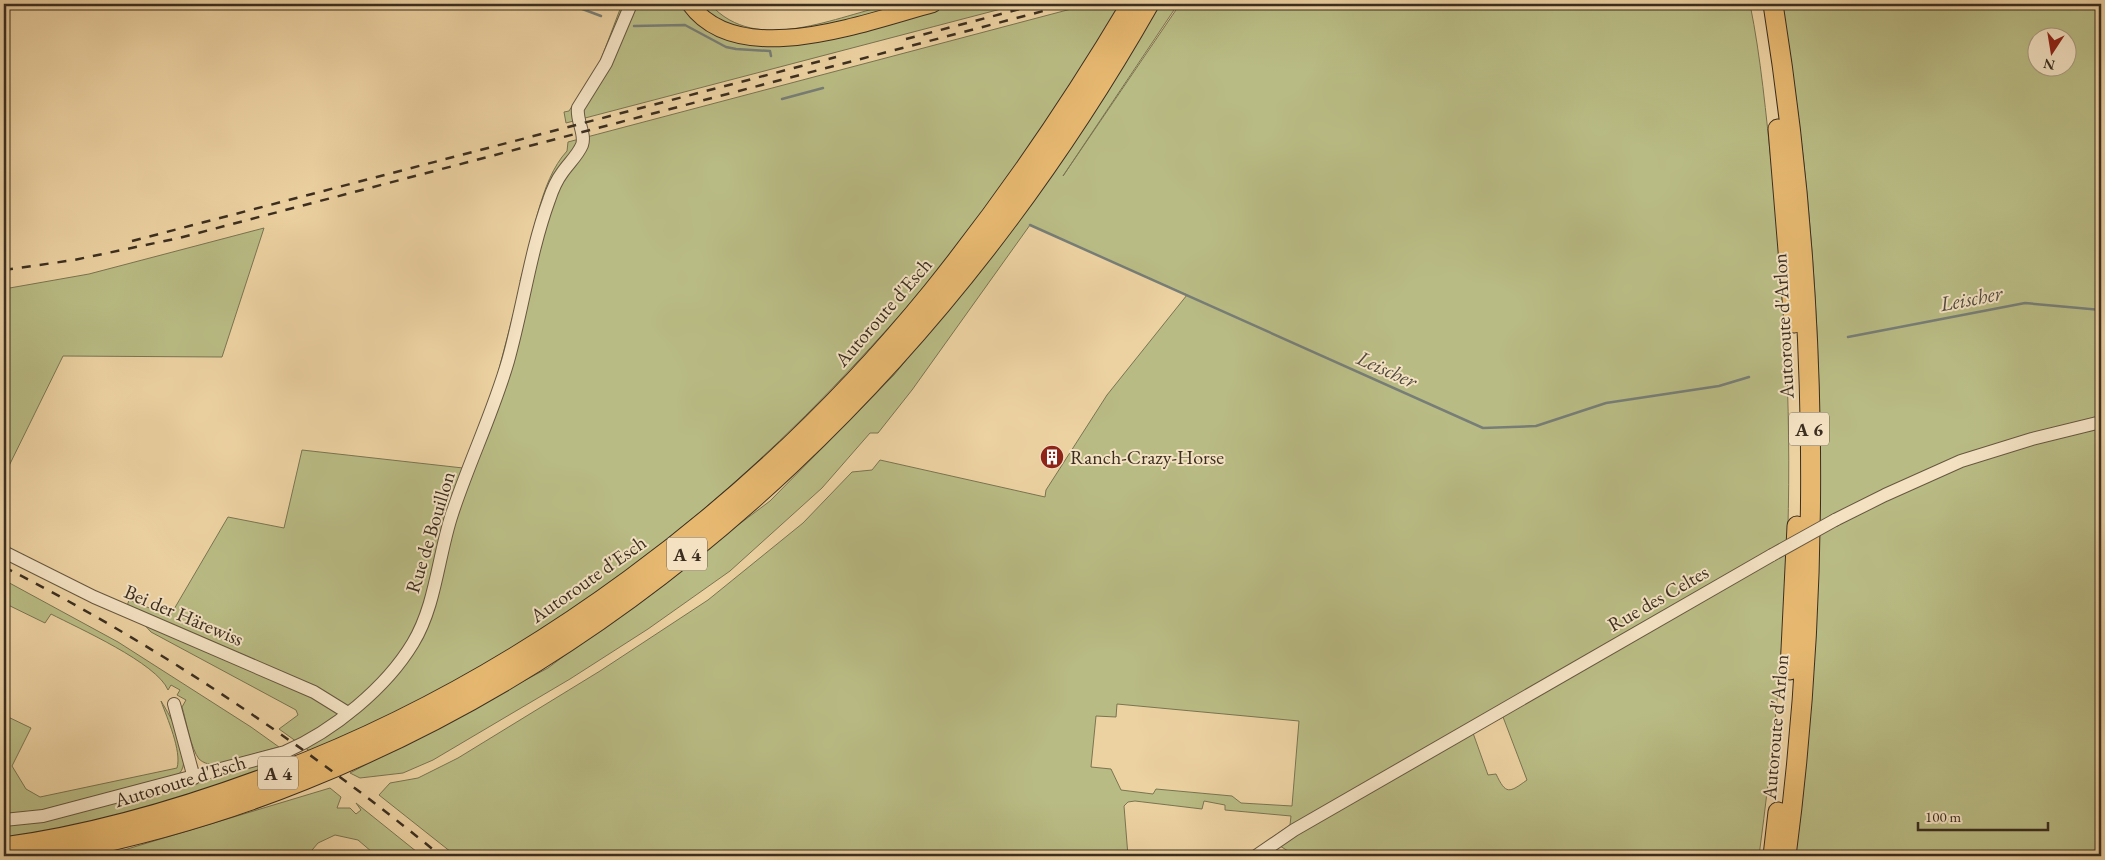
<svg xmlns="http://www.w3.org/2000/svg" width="2105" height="860" font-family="'EB Garamond',serif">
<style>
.green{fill:#b9bb84;stroke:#7a7452;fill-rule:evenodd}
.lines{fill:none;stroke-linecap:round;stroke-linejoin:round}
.stream{stroke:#777e77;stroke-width:2.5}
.minor-casing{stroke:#675740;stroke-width:14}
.major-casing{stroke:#3b2e20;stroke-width:18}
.highway-casing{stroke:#3b2e20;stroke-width:21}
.minor{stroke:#f3e1c2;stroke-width:12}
.major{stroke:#e6b870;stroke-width:16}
.highway{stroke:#e6b870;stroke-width:19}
.rail{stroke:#3b2e20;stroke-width:2.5;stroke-dasharray:9 9;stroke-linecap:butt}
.minor-bridge-casing{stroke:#675740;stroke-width:14;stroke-linecap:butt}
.minor-bridge{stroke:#f3e1c2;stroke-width:12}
.labels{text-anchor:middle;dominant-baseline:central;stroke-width:4;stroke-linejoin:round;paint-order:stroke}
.shield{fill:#f3e1c2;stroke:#726451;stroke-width:1}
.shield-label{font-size:19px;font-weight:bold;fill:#3b2e20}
.street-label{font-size:20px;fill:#3b2e20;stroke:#f3e1c2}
.poi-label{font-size:20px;fill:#3b2e20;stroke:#f3e1c2;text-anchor:start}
.water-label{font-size:21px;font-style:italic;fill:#4f493d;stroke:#f3e1c2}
</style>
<rect width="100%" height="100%" fill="#ecd1a1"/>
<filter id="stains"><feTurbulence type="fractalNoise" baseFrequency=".004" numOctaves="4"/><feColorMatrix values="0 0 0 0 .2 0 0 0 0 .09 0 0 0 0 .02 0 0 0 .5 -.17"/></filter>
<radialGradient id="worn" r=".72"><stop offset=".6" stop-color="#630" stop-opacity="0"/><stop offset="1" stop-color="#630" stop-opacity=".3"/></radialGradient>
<g class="green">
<path d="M622,4H710C757,57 837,15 894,4C906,2 920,4 932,4C961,4 990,4 1020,4L566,123L564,112L569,111L600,62Z"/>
<path d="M1090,4H1122C1070,85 1018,165 961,242C929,284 893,323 857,362C723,507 570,626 393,715C366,728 338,739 311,752L279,729L298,715L296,710L151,632L127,606L129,600L170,616L228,517L284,528L302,450L463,468L494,388L522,281H520C533,242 539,181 567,151L568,142Z"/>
<path d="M1160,4H1178L1063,176L1180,4H1750C1761,58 1766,115 1772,170C1786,298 1792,428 1787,557C1783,657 1772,757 1759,856H1290L1288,851L1280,846L1265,856H1246L1290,825L1291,816L1225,810V805L1204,801L1202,809L1135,801L1128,802L1124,806L1128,856H456L379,795L390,783L418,778L458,758L600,671L708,600L803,523L852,472L872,470L880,460L1045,497L1046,490L1107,395L1187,295L1030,225L912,390L878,433H870L822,488L730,571L648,629L570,679L433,760L403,773L360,778L350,773L548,668L770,501L894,375L1018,222ZM1117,704L1299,721L1292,806L1241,803L1232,796L1156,789L1153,794L1121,790L1111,769L1091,767L1096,716L1116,717ZM1503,717L1527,780C1509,793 1506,795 1496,774L1488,775L1473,733Z"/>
<path d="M1782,4H2101V856H1795C1805,790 1810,722 1814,655C1828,436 1818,220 1782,4ZM2038,38H2068V68H2038Z"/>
<polygon points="264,228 222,357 63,356 4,476 4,289 89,274"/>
<path d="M4,580L118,642L251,727L279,747L214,765C208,764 203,763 199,759C191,749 186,720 182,707L186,700L177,695L180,690L171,685L168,690C157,663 78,628 51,614L45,623L4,603Z"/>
<path d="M161,701C171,717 194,758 179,774L42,810L4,815V715L31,728L12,766L26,789L40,797L177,768C182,751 167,718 161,701Z"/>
<polygon points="290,755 295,759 163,804 85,824 4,838 4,825 43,821 171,789"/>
<polygon points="330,788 341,797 337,808 350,808 356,814 361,810 356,803 422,856 374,856 372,852 358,840 335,835 318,843 307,856 96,856 124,850"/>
</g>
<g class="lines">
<g class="stream">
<polyline points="569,4 601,16"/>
<polyline points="634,26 685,25 726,47 736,49 770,51 771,56"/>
<polyline points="782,99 823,88"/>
<polyline points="1030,225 1483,428 1536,426 1606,403 1719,386 1749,377"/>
<polyline points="1848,337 2025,303 2101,310"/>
</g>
<g class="minor-casing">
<g id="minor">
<polyline points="1835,520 1885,495 1961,461 2032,439 2101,422"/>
<polyline points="4,552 94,597 314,692 348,713"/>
<polyline points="174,704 194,778"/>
<path d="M4,820L43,816L285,752C333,731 386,688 413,643C436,605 438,556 452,514C469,462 493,413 508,361C523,308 530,252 549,200C552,191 556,181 562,173C568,164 578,155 582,145C586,134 576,120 578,108L606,63L631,4"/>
<polyline points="1256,856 1294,830 1772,555"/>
</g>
</g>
<g class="major-casing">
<path id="major" d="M690,4C739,72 868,21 933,4"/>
</g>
<g class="highway-casing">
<g id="highway">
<path d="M1773,4C1818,285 1823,574 1786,856"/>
<polyline points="1778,129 1794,323"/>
<polyline points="1790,670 1797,526"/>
<path d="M4,847C93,835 181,809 265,778C523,683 759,505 932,292C1006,200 1071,105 1131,4"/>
<path d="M39,856C130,839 218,815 304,780C669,634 957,341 1149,4"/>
<polyline points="1773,856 1778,812"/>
</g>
</g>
<use href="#minor" class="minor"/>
<use href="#major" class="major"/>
<use href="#highway" class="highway"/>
<g class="rail">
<polyline points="906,39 1039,4"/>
<polyline points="132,241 836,57"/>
<polyline points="4,270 74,260 179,238 1070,4"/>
<path d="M4,567C159,646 307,746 441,856"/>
</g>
<g class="minor-bridge-casing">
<polyline id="minor-bridge" points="1772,555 1835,520"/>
</g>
<use href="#minor-bridge" class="minor-bridge"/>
</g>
<defs>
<g id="building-disc" transform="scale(1.25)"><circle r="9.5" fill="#8f2418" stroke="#f3e1c2"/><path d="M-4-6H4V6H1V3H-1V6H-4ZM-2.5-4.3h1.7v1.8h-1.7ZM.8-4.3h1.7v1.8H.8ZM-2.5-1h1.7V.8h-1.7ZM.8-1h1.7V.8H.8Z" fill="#fff"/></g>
</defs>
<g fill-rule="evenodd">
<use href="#building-disc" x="1052" y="457"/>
</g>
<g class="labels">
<g class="shield">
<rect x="1789" y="412.5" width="40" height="33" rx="4"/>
<rect x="667" y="537.5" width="40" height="33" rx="4"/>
<rect x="258" y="756.5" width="40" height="33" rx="4"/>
</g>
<g class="shield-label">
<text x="1809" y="429">A 6</text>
<text x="687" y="554">A 4</text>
<text x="278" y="773">A 4</text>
</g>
<g class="street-label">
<text transform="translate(883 312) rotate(-49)">Autoroute d'Esch</text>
<text transform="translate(1783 326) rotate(-93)">Autoroute d'Arlon</text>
<text transform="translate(430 532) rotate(-73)">Rue de Bouillon</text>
<text transform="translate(588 579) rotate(-35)">Autoroute d'Esch</text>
<text transform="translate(1658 598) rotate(-30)">Rue des Celtes</text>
<text transform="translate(184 615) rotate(23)">Bei der Härewiss</text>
<text transform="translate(1775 727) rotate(-85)">Autoroute d'Arlon</text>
<text transform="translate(180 781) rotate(-17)">Autoroute d'Esch</text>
</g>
<g class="poi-label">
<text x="1070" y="457">Ranch-Crazy-Horse</text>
</g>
<g class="water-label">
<text transform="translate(1971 298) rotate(-11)">Leischer</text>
<text transform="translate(1387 369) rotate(24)">Leischer</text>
</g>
</g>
<rect width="2105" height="860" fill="none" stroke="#ecd1a1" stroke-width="20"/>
<rect x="5" y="5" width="2095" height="850" fill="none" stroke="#3b2e20" stroke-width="2.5"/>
<rect x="10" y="10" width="2085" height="840" fill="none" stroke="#3b2e20"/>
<g transform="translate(2052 52) rotate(192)"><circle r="24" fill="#f3e1c2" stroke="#a99981"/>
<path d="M0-4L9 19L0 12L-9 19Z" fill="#8f2418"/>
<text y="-8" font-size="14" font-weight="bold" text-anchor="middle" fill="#3b2e20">N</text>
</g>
<path d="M1918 822v8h130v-8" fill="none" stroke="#3b2e20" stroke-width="2.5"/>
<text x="1925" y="822" font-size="15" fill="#3b2e20" stroke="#f3e1c2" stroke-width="4" paint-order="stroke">100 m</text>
<rect width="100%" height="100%" filter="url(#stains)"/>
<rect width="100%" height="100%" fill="url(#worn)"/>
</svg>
